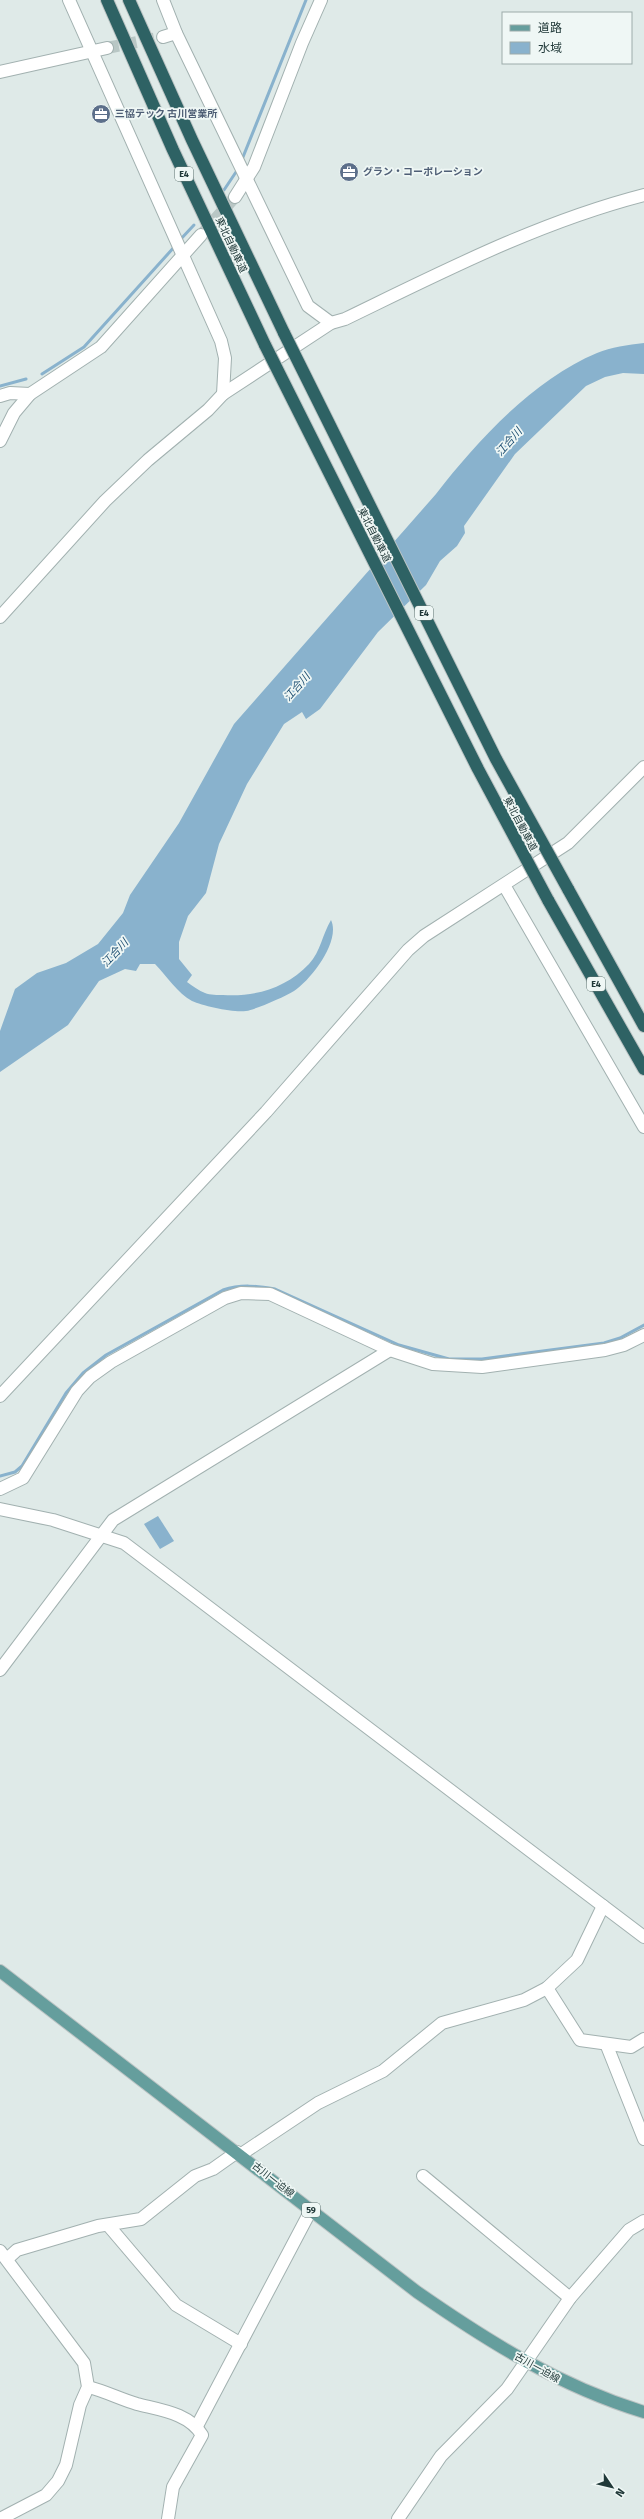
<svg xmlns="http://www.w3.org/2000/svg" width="644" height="2519" font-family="'Fira Sans','Noto Sans JP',sans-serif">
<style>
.water{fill:#89b2cd}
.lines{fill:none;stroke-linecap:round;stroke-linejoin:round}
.stream{stroke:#89b2cd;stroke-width:3}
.minor-tunnel{stroke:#b9c7c5;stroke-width:12;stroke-dasharray:12 6;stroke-linecap:butt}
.minor-casing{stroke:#a2b1b0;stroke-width:14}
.major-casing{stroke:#bcc4c4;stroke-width:14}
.highway-casing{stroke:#bcc4c4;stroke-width:14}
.minor{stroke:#fff;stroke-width:12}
.major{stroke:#659e9d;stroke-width:12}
.highway{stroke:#2e6264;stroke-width:12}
.highway-bridge-casing{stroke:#bcc4c4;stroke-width:14;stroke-linecap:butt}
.highway-bridge{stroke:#2e6264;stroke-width:12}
.labels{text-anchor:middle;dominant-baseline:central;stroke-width:3.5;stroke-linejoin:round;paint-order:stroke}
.shield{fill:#eff7f5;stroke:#5f7271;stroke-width:1}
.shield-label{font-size:9px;font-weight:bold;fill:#213939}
.service-label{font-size:10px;font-weight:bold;fill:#4e5e75;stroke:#eff7f5;text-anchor:start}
.street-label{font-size:10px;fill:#213939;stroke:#eff7f5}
.water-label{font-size:11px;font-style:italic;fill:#1e4f72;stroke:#eff7f5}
</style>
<rect width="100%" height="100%" fill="#dfeae8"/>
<g class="water">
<path d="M644,343V374L623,373L605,377L586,386L515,454L464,526L465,533L457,546L440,561L426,585L378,632L320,709L306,719L302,712L284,724L247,784L219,844L206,893L188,916L179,942V959L192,975L187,982C193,986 199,991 205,993C210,995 218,995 223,995C256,997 286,988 309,964C321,951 322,935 331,920C341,941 311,980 294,991C284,997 257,1009 246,1011C234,1013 203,1006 192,1001C178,994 166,975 155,964H140L136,971L125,969L99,981L68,1025L0,1072V1031L15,989L37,973L66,963L98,944L123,913L130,895L179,823L234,724L436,494C477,441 534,379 597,353C611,347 628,345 644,343Z"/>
<polygon points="158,1516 174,1541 160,1549 144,1524"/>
</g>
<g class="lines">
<g class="stream">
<polyline points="241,162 306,0"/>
<polyline points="224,190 238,169"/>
<polyline points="179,241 194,225"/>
<polyline points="42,374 84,347 176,245"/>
<polyline points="0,386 26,379"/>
<path d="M0,1476L15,1472L22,1466L66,1393L83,1373L106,1355L223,1290C241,1284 257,1286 275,1289L399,1345L449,1359H482L604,1343L620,1338L644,1325"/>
</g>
<g class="minor-tunnel">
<polyline points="107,48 163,37"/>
<polyline points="203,233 235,197"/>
</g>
<g class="minor-casing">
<g id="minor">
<polyline points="69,0 221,341 225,358 223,394"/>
<polyline points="163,0 176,33 308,306 331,323"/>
<polyline points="163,37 176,33"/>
<polyline points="0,72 107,48"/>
<polyline points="235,197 254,167 302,43 321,0"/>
<polyline points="0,396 10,393 30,394"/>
<polyline points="0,441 14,413 30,394 101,347 201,235"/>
<path d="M0,617L105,501L148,460L208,410L223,394L331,323L345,319C442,272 539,222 644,195"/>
<polyline points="504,885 644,1127"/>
<polyline points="0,1396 266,1112 408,950 424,936 568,843 644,767"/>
<polyline points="0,1489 23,1478 77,1391 90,1377 111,1362 225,1298 241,1293 270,1294 390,1350 433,1364 482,1367 605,1350 624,1345 644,1335"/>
<polyline points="0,1509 53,1520 124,1543 644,1937"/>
<polyline points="0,1670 113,1520 390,1350"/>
<polyline points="547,1988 580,2040 631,2047 644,2039"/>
<polyline points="607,2046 644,2139"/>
<polyline points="240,2155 318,2103 383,2071 442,2023 524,2000 547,1988 577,1960 603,1906"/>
<polyline points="423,2176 570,2298"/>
<polyline points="108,2225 176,2305 241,2344"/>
<polyline points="0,2251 84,2363 88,2387 80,2405 66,2465 58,2481 46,2495 0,2519"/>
<polyline points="7,2259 17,2250 98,2226 141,2219 195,2176 213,2169 237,2152"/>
<path d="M88,2387C105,2391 120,2399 137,2404C160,2410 189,2413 202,2435L173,2487L168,2519"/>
<polyline points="197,2426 311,2210"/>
<polyline points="398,2519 441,2456 507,2389 570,2298 629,2230 644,2221"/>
</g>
</g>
<g class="major-casing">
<path id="major" d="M0,1971L417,2292C489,2342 559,2386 644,2412"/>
</g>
<g class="highway-casing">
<g id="highway">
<polyline points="107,0 173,150 265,345"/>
<polyline points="129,0 192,140 284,333"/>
<polyline points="568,889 644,1026"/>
<polyline points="548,900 644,1069"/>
</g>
</g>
<use href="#minor" class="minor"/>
<use href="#major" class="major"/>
<use href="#highway" class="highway"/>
<g class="highway-bridge-casing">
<g id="highway-bridge">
<polyline points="284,333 496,759 568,889"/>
<polyline points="265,345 478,769 548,900"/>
</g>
</g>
<use href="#highway-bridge" class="highway-bridge"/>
</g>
<defs>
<g id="office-disc" transform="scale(1)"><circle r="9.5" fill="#5c6f8a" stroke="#eff7f5"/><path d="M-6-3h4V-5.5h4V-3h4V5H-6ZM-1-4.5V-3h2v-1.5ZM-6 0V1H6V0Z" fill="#fff"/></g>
</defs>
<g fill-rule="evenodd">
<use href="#office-disc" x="101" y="114"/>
<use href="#office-disc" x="349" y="172"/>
</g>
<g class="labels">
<g class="shield">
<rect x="175" y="167" width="18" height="14" rx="3"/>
<rect x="415" y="606" width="18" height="14" rx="3"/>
<rect x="587" y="977" width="18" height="14" rx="3"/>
<rect x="302" y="2203" width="18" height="14" rx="3"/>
</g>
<g class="shield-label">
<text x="184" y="174">E4</text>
<text x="424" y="613">E4</text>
<text x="596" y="984">E4</text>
<text x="311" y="2210">59</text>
</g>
<g class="service-label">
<text x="115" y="114">三協テック 古川営業所</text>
<text x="363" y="172">グラン・コーポレーション</text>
</g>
<g class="street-label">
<text transform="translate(231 245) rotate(65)">東北自動車道</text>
<text transform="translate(374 535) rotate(63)">東北自動車道</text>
<text transform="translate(520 824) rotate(62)">東北自動車道</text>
<text transform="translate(273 2180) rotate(38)">古川一迫線</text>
<text transform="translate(537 2368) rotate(29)">古川一迫線</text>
</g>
<g class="water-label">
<text transform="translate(509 442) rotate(-49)">江合川</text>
<text transform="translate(297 687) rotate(-49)">江合川</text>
<text transform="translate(115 953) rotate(-47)">江合川</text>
</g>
</g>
<rect x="502" y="12" width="130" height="52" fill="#eff7f5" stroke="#9dabaa"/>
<rect x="510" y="25" width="20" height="6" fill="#659e9d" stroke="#9dabaa"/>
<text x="538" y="32" font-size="12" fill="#213939">道路</text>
<rect x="510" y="42" width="20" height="12" fill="#89b2cd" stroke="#9dabaa"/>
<text x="538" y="52" font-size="12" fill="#213939">水域</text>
<g transform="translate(612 2487) rotate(125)" stroke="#eff7f5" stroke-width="3" paint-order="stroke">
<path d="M0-3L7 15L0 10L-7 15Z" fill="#213939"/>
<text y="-6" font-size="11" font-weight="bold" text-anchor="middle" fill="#213939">N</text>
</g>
</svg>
